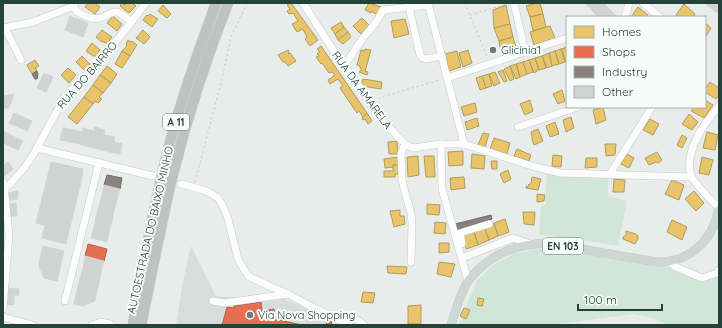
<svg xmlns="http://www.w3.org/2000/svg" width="722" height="328" font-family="Quicksand,sans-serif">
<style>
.built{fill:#d6dedb}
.green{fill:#d1e6d8}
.homes{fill:#e9c46a;stroke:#ae9d5c}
.shops{fill:#e76f51;stroke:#ac624a}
.industry{fill:#8a817c;stroke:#6b6e68}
.building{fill:#cfd4d2;stroke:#d1d6d4}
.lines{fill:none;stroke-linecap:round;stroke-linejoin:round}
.minor-casing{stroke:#c5cac8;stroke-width:8}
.major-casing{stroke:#c3ccc9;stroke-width:9}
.highway-casing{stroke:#c3ccc9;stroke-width:11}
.path{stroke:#c3ccca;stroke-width:1;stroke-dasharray:2 3;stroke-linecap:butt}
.minor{stroke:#fcfcfc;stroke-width:7}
.major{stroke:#cfd7d5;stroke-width:8}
.highway{stroke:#bcc4c2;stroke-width:10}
.poi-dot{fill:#697e78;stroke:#f7fbf9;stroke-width:1.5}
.labels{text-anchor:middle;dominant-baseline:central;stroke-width:4;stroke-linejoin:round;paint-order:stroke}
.shield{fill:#f7fbf9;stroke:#637a73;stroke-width:1}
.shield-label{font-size:10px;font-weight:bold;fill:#24423a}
.poi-label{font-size:11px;fill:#24423a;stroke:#f7fbf9;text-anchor:start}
.street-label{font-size:11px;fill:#24423a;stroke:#f7fbf9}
</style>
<rect width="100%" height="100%" fill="#e8edeb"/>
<polygon class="built" points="191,246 216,296 221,297 285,299 309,310 338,325 176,325 183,281"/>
<g class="green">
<polygon points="547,172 608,175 608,196 627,201 618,246 554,236 539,235 541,206 545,205"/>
<polygon points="547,247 665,266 704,282 719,273 719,325 667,325 653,318 633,314 551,325 458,325 477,280 493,265 513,254"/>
</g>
<g class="homes">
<polygon points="88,3 94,3 100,7 95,14 85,7"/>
<polygon points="122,3 125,5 126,3 132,3 136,6 129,13 120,6"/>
<polygon points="290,3 291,3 318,40 310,46 305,39 307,37 303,29 297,32 292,24 298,21 293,13 289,14 287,11 290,9 287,5"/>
<polygon points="369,3 381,7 378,15 371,11 371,13 365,10"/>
<polygon points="537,3 540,3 543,14 530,17 526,6"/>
<polygon points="684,4 695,14 693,17 680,17 676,15"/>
<polygon points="163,5 171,14 167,18 158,11"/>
<polygon points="506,5 510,24 494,28 493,10"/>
<polygon points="638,7 648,15 646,17 631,17"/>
<polygon points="150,14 158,19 152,27 143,20 147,15 148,16"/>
<polygon points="543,14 546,27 533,31 530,17"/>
<polygon points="113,16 122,24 117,31 107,23"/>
<polygon points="362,18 369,25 361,34 353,26"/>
<polygon points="405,19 409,34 394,38 391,21"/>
<polygon points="341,22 344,27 335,34 331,28"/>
<polygon points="705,23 711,28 706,36 705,35"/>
<polygon points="510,24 513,37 499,41 494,28"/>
<polygon points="550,26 555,38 534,45 530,32"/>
<polygon points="344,27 348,32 338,40 335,34"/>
<polygon points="102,30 112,37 107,44 104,42 102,42 96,37"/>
<polygon points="143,30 150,37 146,42 144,44 136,38"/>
<polygon points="348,32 351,37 343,44 338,40"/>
<polygon points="513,37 516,47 501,53 499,41"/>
<polygon points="128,40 131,42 132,41 137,45 130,56 122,51 127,46 126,44"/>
<polygon points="92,43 100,50 96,56 93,56 86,51"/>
<polygon points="321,46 367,113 363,117 359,111 357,113 340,88 343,86 338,79 330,84 328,80 335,75 332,72 329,73 322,63 321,64 316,57 319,56 317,54 320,52 317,49"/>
<polygon points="567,47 567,61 566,62 561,49"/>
<polygon points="365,49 371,50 365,71 368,72 367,75 359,72 362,69 360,68 360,66 357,65 361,50 364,51"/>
<polygon points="561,49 565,62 559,64 555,51"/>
<polygon points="288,50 289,52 288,53 289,54 290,53 296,61 288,66 285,62 283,62 278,55"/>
<polygon points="468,50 472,63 463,67 459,53"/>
<polygon points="122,51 130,56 122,68 115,64"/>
<polygon points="457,51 461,67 449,71 445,54"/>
<polygon points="555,51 559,64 552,66 549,53"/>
<polygon points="549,53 552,66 547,68 542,56"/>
<polygon points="82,56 90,64 85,71 76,62"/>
<polygon points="542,56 546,68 539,70 535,58"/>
<polygon points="535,58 539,70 534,73 529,60"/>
<polygon points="35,60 39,66 35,68 37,71 32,74 27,65"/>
<polygon points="529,60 533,72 527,74 523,62"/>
<polygon points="523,62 527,74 520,77 516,64"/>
<polygon points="516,64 520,77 516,79 510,66"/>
<polygon points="107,66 117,74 111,83 100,75"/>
<polygon points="510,66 514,79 510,81 504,69"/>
<polygon points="68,68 76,75 69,83 61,75"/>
<polygon points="503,70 507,81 504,82 498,72"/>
<polygon points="495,72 500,83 494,86 489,74"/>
<polygon points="489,74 492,86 486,88 482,76"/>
<polygon points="100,75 111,83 103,93 93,85"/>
<polygon points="482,76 486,88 480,90 476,78"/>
<polygon points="363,79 382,82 381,89 361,86"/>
<polygon points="710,82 719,88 719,95 716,99 705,92 705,89"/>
<polygon points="93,85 103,93 99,97 102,99 98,103 95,101 93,104 84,97"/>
<polygon points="562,90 565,101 558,104 553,94"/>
<polygon points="84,97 93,104 77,124 68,117"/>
<polygon points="530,100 533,111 525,115 520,104"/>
<polygon points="705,100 713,105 704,118 691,111 694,107 705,107"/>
<polygon points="475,103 477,112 464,116 461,107"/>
<polygon points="603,107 606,120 596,124 593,110"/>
<polygon points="367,113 372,121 368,124 365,119 363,120 362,118"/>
<polygon points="689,114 698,122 692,130 682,124"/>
<polygon points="571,117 574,128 566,132 563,120"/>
<polygon points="477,118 479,126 467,130 465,122"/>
<polygon points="650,119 659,124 653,135 643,130"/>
<polygon points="555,122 559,134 550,137 546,126"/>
<polygon points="538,129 543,141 534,145 532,139 532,136 531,132"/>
<polygon points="707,132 718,135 715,150 703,148"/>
<polygon points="483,133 489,134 485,147 478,145"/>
<polygon points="682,135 687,138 682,148 677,145"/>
<polygon points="494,138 510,143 507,154 490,149"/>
<polygon points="397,141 398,154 389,154 388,142"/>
<polygon points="605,144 616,144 615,155 606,156"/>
<polygon points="517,149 531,155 529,161 514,156"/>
<polygon points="463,151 463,165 449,166 448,152"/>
<polygon points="657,152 662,160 658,163 656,162 649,165 645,158"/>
<polygon points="472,154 485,156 484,169 471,168"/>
<polygon points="627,154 634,158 629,168 621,164"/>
<polygon points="553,155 562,156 561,167 552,166"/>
<polygon points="418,156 419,175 408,177 407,157"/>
<polygon points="424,156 434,156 435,177 426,177"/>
<polygon points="398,157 398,165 393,165 393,167 385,168 384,159"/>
<polygon points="702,157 713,160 709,175 699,173"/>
<polygon points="586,158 597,158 597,167 585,168"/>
<polygon points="491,161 497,161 497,169 492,169"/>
<polygon points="393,165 398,165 399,174 395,174 395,177 384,177 384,171 393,171"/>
<polygon points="508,170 511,179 504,183 500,174"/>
<polygon points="464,177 465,188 451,190 450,178"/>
<polygon points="532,177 541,179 538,190 526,188 526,186 528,187 529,184 531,184"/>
<polygon points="614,179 625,180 624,192 613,192"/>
<polygon points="672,180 684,185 679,200 665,194"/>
<polygon points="694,191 704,203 696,211 685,199"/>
<polygon points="537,194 545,195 544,201 537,202"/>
<polygon points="427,204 440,205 439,215 427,214"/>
<polygon points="400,210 400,216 404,216 405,224 394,227 390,211"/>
<polygon points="523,212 535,212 534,225 524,224"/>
<polygon points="505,219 509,232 498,236 494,223"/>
<polygon points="672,220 687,227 682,240 667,232"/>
<polygon points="435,222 446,223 445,234 434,233"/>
<polygon points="494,223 498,236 489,240 484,227"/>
<polygon points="484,227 489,240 478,245 473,229"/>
<polygon points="473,229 478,245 466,249 462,233"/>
<polygon points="626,231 636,234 638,236 638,239 635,244 623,239 623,237 626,235"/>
<polygon points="439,243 449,243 449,252 439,253"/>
<polygon points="439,262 455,264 451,277 437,274"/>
<polygon points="387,266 407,267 406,274 388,273"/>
<polygon points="363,292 375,293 373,303 361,302"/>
<polygon points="478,298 484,299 482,306 477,305"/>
<polygon points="421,305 421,324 408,324 408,306"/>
<polygon points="464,308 470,310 466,319 460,316"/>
</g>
<g class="shops">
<polygon points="88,244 107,249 104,261 85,256"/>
<polygon points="261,302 262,311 274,309 275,319 302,325 222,325 227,307 234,308 234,306"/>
<polygon points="328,318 332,320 331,325 326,325"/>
</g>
<g class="industry">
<polygon points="37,71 38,74 37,79 35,79 32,74"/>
<polygon points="107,175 122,178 120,189 104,185"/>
<polygon points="491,215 492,219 457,230 455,224"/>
</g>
<g class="building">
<polygon points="585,3 604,3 617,17 598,17"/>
<polygon points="70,16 88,23 83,37 65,30"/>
<polygon points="44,73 53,77 46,92 37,88"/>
<polygon points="14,94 9,108 3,108 3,96"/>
<polygon points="14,113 32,121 27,131 9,123"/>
<polygon points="95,127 105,130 101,150 90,147"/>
<polygon points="63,128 83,132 80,144 60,140"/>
<polygon points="83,128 94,131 90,147 80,144"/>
<polygon points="3,131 23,141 18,150 3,143"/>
<polygon points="104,135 115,137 114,142 122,144 120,154 101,150"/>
<polygon points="8,162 13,169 5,176 3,173 3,166"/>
<polygon points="51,162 83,169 81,182 48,175"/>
<polygon points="48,175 81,182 78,194 45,187"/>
<polygon points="104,185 120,189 117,200 102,196"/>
<polygon points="45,187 78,194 75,207 42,199"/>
<polygon points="18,191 18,199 10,200 9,193"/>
<polygon points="102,196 117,200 114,210 99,207"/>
<polygon points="42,199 75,207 72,219 39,211"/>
<polygon points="16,203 17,216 9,216 7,204"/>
<polygon points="99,207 114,210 112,221 96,217"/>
<polygon points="39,211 72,219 69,231 36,223"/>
<polygon points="96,217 112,221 109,232 94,228"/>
<polygon points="45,226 69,231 66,244 42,238"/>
<polygon points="94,228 109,232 107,242 91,238"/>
<polygon points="43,246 64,251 61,264 40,259"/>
<polygon points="85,256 104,261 101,272 83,268"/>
<polygon points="40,259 61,264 57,281 44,278 39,266"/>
<polygon points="83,268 101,272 99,284 80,279"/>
<polygon points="80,279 99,284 96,295 77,290"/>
<polygon points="7,288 19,289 18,296 7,294"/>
<polygon points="77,290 96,295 95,301 82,306 74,304"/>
<polygon points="7,294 14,295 14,305 6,304"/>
</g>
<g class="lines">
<g class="minor-casing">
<g id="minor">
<path d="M73,3C74,5 74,7 75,9C80,16 94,20 101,18C106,16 111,12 116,12C121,12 127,19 132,22"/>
<polyline points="303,3 335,53 352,76 382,120 406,145 413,148 441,144 464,144 535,167 561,173 691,177"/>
<polyline points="428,3 464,144"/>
<polyline points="514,3 525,52"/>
<polyline points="643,3 660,17"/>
<polyline points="409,7 420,55 423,58 426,59 442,56"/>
<polyline points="625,17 629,3"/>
<polyline points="3,28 33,22 74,6"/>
<polyline points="5,28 21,60"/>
<polyline points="344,66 363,38 377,21 383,10 428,5"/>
<polyline points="447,78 567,38"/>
<path d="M719,106C717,110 714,112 711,116C699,131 685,155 691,176C693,181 710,199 715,204L719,207"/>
<polyline points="518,127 578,107"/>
<polyline points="441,144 442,189 468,281"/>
<polyline points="406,145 403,148 401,154 402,179 405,193 411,213 412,224 411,262"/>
<polyline points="37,148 153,176"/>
<polyline points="610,174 652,107"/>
<polyline points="3,182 5,188 5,195 9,235 3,309"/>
<polyline points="181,184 203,190 210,193 218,198 223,206 228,219 238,259 248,276 267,285 288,294 312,307 350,325"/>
<polyline points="5,188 11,183 24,168 33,155 63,100 73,88 101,61 146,3"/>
<polyline points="462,244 460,233 489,224"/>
<polyline points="462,258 513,238 530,244"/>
<polyline points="669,261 676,267 702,278 717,273 719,270"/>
<polyline points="65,301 99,163"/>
<polyline points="213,301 224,303 288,294"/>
<polyline points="352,316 364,325"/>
<polyline points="3,317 32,325"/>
<polyline points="92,325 101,322 110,324"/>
</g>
</g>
<g class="major-casing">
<g id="major">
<polyline points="711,3 719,9"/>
<path d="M451,325C456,311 460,293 468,281C470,278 473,275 476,272C497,251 517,245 546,243L657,262C661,262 666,262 670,261C689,258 707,243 714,225C716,220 717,215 719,210"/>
</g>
</g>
<g class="highway-casing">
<g id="highway">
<path d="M133,325C141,276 150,227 161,179C174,119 195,61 216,3"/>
<path d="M141,325C151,277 160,230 171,182C186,121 205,61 228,3"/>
</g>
</g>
<g class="path">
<polyline points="465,3 487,57"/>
<polyline points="470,15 507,4"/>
<polyline points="379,104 379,99 381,97 440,80"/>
<polyline points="195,182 222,79 231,37 247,3"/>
</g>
<use href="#minor" class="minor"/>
<use href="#major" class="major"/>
<use href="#highway" class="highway"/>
</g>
<g class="poi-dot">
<circle cx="493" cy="50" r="4"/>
<circle cx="250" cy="315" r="4"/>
</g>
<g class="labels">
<g class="shield">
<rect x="163" y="114" width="26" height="16" rx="3"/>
<rect x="543" y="238" width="40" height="16" rx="3"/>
</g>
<g class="shield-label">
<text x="176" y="122">A 11</text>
<text x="563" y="246">EN 103</text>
</g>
<g class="poi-label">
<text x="501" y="50">Glicínia1</text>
<text x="258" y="315">Via Nova Shopping</text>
</g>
<g class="street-label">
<text transform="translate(87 75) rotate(-49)">RUA DO BAIRRO</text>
<text transform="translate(362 90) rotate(54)">RUA DA AMARELA</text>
<text transform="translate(150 230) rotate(-77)">AUTOESTRADA DO BAIXO MINHO</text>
</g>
</g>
<rect width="722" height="328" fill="none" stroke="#24423a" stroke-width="8"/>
<rect x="566" y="16" width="140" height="92" fill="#f7fbf9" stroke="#a3b1ad"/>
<rect x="574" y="26" width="20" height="12" fill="#e9c46a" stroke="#a3b1ad"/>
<text x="602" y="36" font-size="12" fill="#24423a">Homes</text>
<rect x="574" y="46" width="20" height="12" fill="#e76f51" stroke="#a3b1ad"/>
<text x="602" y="56" font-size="12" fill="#24423a">Shops</text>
<rect x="574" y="66" width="20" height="12" fill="#8a817c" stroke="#a3b1ad"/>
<text x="602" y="76" font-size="12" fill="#24423a">Industry</text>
<rect x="574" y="86" width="20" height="12" fill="#cfd4d2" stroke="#a3b1ad"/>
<text x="602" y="96" font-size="12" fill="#24423a">Other</text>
<path d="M578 304v6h84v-6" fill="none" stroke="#24423a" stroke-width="2"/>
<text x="584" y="304" font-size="12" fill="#24423a" stroke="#f7fbf9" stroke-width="3" paint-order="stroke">100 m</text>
</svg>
